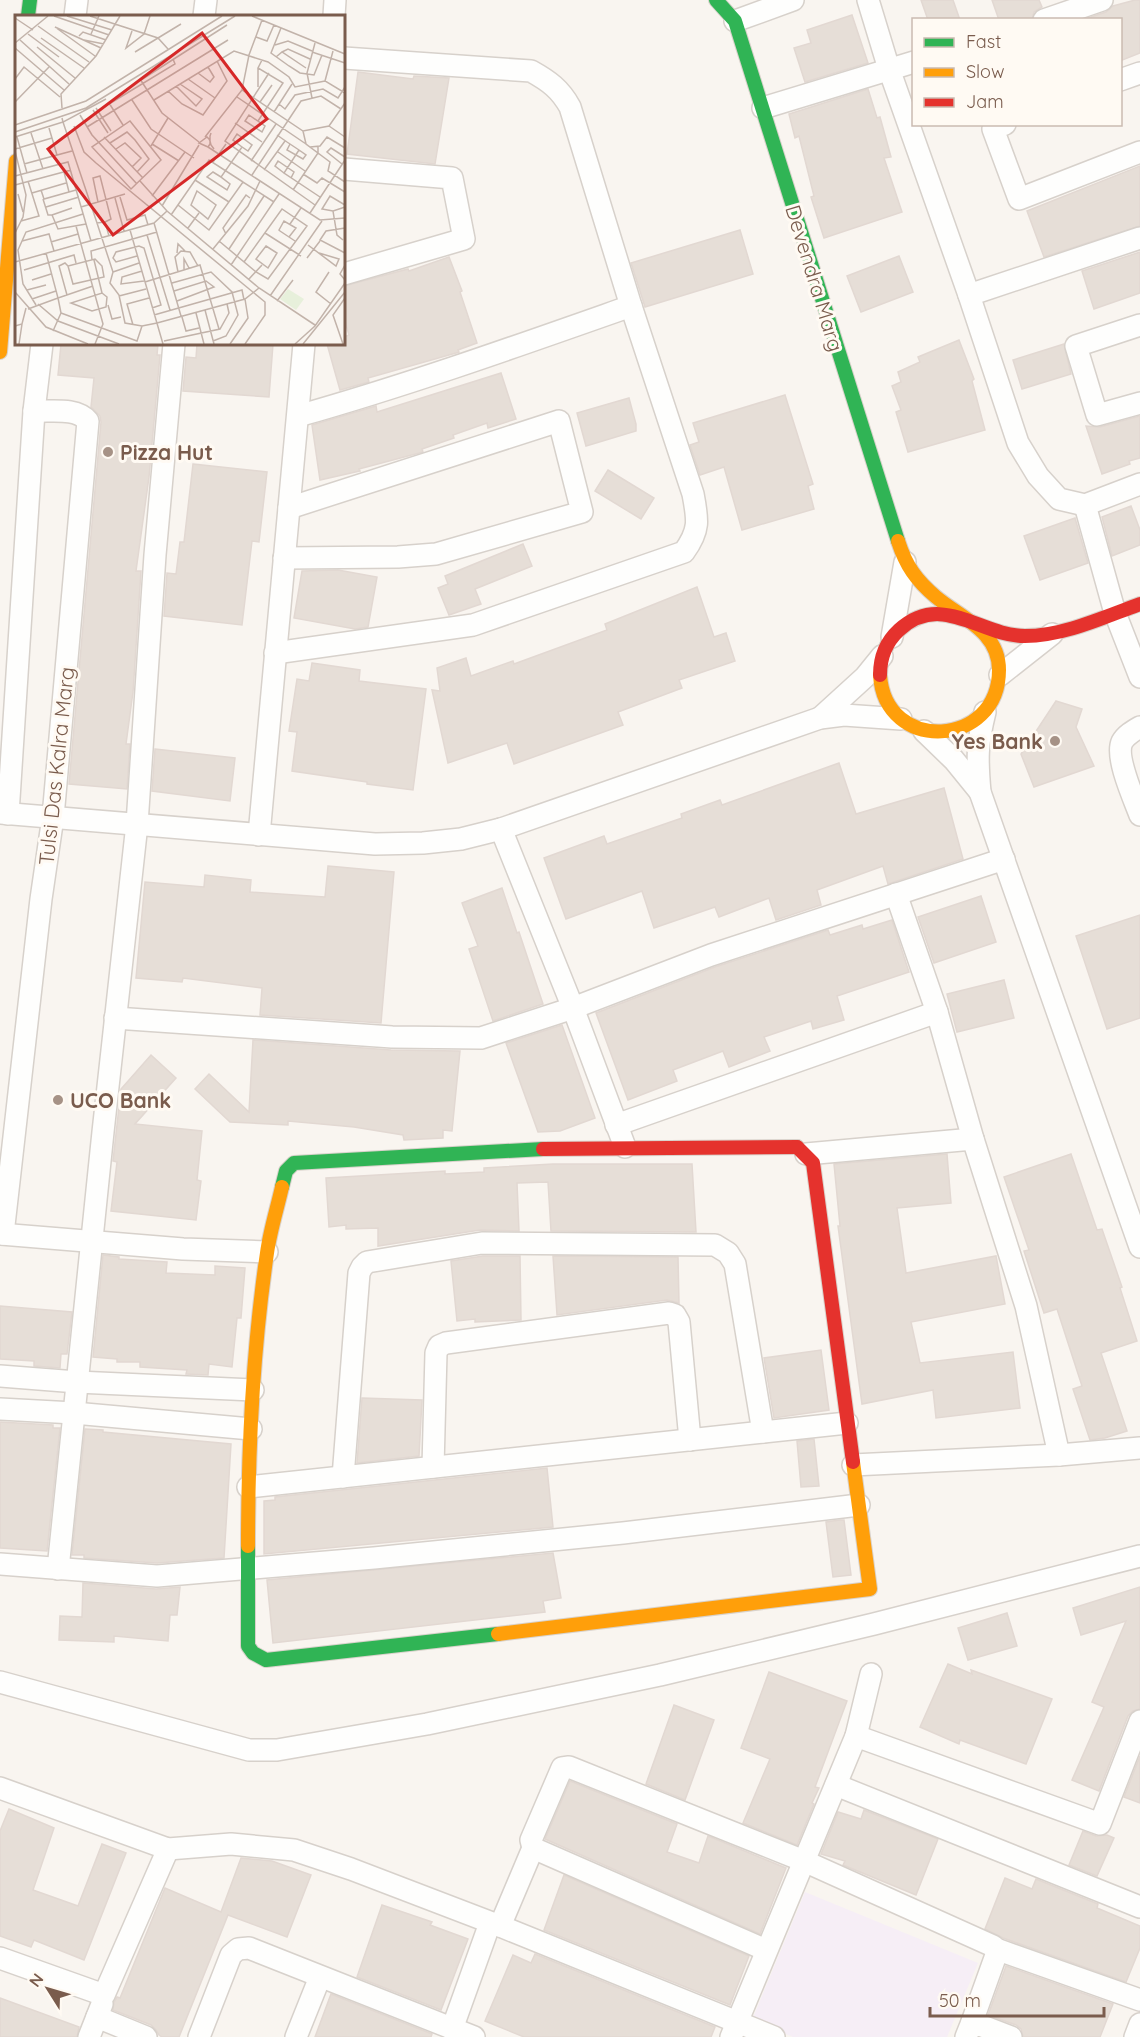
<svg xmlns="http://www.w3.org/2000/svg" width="1140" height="2037" font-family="Quicksand,sans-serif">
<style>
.education{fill:#f6eef6}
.building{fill:#e6ded7;stroke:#e2d8d2;stroke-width:1.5}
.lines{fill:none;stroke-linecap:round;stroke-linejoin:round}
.street-casing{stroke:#d7d1cb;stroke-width:24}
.fast-casing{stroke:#d9d2cb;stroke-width:16}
.slow-casing{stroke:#d9d2cb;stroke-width:16}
.jam-casing{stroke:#d9d2cb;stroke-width:16}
.street{stroke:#fefefd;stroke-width:21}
.fast{stroke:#30b455;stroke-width:14}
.slow{stroke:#ff9f0a;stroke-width:14}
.jam{stroke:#e5322d;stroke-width:14}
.poi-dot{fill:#a69286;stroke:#fffaf3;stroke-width:2}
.labels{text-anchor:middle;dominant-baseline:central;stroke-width:6;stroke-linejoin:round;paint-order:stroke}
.street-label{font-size:21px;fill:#7a5c4d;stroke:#fffaf3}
.poi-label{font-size:21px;font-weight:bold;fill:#7a5c4d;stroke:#fffaf3;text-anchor:start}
.inset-road{fill:none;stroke:#c2b3aa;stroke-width:1.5}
.view{fill:#d62828;fill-opacity:0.15;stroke:#d62828;stroke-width:3}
.inset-edge{fill:none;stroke:#7a5c4d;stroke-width:3}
</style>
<rect width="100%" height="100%" fill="#f9f5f0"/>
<polygon class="education" points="805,1892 978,1963 947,2037 793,2037 752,2020"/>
<g class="building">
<polygon points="921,0 953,0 960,20 928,20"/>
<polygon points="992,0 1039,0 1042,7 1034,12 1032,20 999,20"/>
<polygon points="1135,0 1140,0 1140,53 1120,61 1120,20 1085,19 1106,12 1113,6"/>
<polygon points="852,15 868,63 805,82 794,48 811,43 807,30"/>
<polygon points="358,72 413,79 414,76 449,78 435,164 347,154"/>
<polygon points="868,89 877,118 880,117 891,157 884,158 902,212 824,238 811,197 814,196 799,136 795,138 789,114"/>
<polygon points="1140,166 1140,226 1044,257 1027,211"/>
<polygon points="740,230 753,274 645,307 631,263"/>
<polygon points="1140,252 1140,293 1094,309 1082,271"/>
<polygon points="899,256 913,292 861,312 847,276"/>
<polygon points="449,257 462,291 460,292 477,343 458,350 459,352 456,353 368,378 369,382 340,390 327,344 344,344 344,337 349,335 344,318 344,286 408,269 409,271"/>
<polygon points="959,340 974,379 972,381 985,430 908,452 896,412 901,410 892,386 901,382 898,372 920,362 918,357"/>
<polygon points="61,344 158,344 157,355 160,355 149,477 136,571 141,571 133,692 126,744 130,744 127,789 69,784 101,422 100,416 91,407 94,378 58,375"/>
<polygon points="197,344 273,344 269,397 183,391 186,357 196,358"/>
<polygon points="1064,344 1071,374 1022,389 1013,360"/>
<polygon points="501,373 516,419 488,428 487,423 453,435 454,438 422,449 423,452 359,469 360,471 320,480 312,425 376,406 377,412"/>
<polygon points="785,395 813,484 808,486 814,509 742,530 724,467 700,475 690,445 699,442 693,423"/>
<polygon points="629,398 636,424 636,431 586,446 577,413"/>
<polygon points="1140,416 1140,458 1129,461 1130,464 1102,474 1086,426 1100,427"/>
<polygon points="193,464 267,472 259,542 252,541 242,625 164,616 167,573 176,574 180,542 184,542"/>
<polygon points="608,470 654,498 641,519 595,491"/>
<polygon points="1131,506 1140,530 1140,545 1112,556 1102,517"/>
<polygon points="1075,518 1088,563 1040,580 1024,536"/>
<polygon points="523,544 532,566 475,589 481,604 449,615 438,588 448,584 445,576"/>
<polygon points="338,570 377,577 368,627 355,629 294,618 302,571"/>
<polygon points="697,587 714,637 726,633 735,661 679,680 682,688 618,712 623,725 514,764 507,743 448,763 432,690 440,691 437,668 466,658 471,676 513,661 514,664 607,630 605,624"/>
<polygon points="312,663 360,670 359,681 426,689 413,790 367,784 367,782 292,771 297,732 289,731 297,679 309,681"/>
<polygon points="1056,701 1082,709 1076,727 1094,766 1034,787 1021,754"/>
<polygon points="155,749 235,758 230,801 152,791"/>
<polygon points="839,763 856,814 944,788 963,859 888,884 883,866 817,890 821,905 776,920 769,898 719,917 715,907 654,928 642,891 566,919 544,858 604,836 607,844 682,818 681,814 720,800 722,805"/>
<polygon points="328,866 394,872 381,1023 260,1015 262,988 183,978 182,982 136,978 145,882 204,887 205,875 251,880 250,892 325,897"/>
<polygon points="502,888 517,933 519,932 543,1004 493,1021 469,949 478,946 462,903"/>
<polygon points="981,896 996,942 934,963 918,917"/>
<polygon points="1140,915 1140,1018 1107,1029 1076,936"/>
<polygon points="892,920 909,972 837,996 844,1020 813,1029 811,1021 764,1037 770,1051 729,1067 723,1051 673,1070 677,1081 628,1100 596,1013 715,967 828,930 830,935 862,925 863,929"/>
<polygon points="1004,980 1014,1018 957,1032 947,994"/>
<polygon points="562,1025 595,1118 560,1131 538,1132 506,1043"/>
<polygon points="253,1040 391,1050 460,1051 452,1131 443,1130 443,1138 404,1140 403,1135 354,1127 288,1121 288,1125 230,1122 195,1089 209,1074 249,1112"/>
<polygon points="151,1055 176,1078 135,1124 202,1131 197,1180 201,1181 196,1220 111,1211 117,1162 113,1161 121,1089"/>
<polygon points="947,1154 951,1203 897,1208 906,1273 996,1256 1005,1304 911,1322 920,1363 1013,1352 1020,1408 936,1418 933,1390 862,1404 838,1226 840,1226 834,1164"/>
<polygon points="1071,1154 1097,1230 1102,1229 1122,1287 1120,1288 1137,1341 1101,1353 1127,1431 1105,1438 1090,1440 1073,1389 1082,1386 1057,1309 1044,1313 1024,1251 1029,1250 1004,1177"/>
<polygon points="553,1164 692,1164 696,1232 551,1231 548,1182 517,1183 519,1231 480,1230 378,1246 378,1228 346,1229 346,1225 329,1227 326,1178 445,1171 445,1174 484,1172 484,1168"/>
<polygon points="103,1255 119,1257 119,1259 167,1262 166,1273 215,1275 215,1266 245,1268 241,1318 237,1318 232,1367 209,1364 208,1375 186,1374 187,1370 140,1367 140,1362 117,1362 117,1359 93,1357"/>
<polygon points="483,1256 520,1256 521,1320 475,1322 475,1319 457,1321 451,1261"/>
<polygon points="553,1256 678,1257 679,1303 667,1300 557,1315"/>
<polygon points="0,1306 72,1312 67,1354 61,1354 60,1368 34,1366 34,1361 0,1359"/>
<polygon points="821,1350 829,1410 774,1418 764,1358"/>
<polygon points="362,1398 422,1400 419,1456 357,1463"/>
<polygon points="0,1422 53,1425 53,1428 60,1428 47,1551 0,1548"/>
<polygon points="85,1429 103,1430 103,1432 231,1444 224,1558 157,1563 84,1558 84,1555 72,1555"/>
<polygon points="814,1439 819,1486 801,1487 797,1441"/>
<polygon points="547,1468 553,1527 264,1554 264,1501 275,1500 275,1497"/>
<polygon points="840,1520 844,1520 851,1575 833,1577 826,1522"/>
<polygon points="553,1553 561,1598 543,1601 545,1612 273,1643 267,1580"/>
<polygon points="83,1583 156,1589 180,1587 177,1615 170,1615 168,1641 114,1636 114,1642 59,1640 60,1616 82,1617"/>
<polygon points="1140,1587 1140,1709 1133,1711 1128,1716 1099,1791 1072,1780 1104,1707 1092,1702 1126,1621 1081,1635 1073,1608"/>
<polygon points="1007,1613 1017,1646 968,1660 958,1628"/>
<polygon points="948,1664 972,1674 971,1670 1052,1699 1026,1764 960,1740 959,1744 920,1727"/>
<polygon points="769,1672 847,1701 815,1787 819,1788 812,1803 814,1804 797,1845 743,1823 770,1759 741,1748"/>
<polygon points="674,1705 714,1720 685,1800 646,1784"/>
<polygon points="1140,1756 1140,1803 1124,1797"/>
<polygon points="570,1781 677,1824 667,1852 699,1863 708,1836 786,1868 760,1934 545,1839"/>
<polygon points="9,1809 54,1828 33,1890 78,1906 102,1844 126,1853 84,1960 34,1940 31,1947 0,1936 0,1831"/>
<polygon points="864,1810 938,1839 916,1895 843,1865 845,1861 821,1854 838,1812 861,1819"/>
<polygon points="1083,1831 1096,1836 1107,1835 1114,1838 1097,1876 1069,1865"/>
<polygon points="241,1858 272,1861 311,1875 287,1937 228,1915 179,2037 162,2037 159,2035 156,2030 151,2025 113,2010 114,2002 117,1997 120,1998 165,1888 221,1912"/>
<polygon points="564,1875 749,1956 730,2005 544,1930"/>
<polygon points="1005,1878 1032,1889 1036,1879 1098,1904 1097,1908 1140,1926 1140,1948 1126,1982 1003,1938 985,1929"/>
<polygon points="382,1905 432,1922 430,1925 468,1939 441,2010 357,1977"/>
<polygon points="535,1954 715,2027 711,2037 524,2037 485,2021 513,1955 531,1963"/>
<polygon points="1006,1966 1113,2004 1100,2037 1023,2037 1021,2029 1016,2025 988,2015"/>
<polygon points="331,1994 432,2034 431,2037 315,2037"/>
<polygon points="0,1998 79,2027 77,2037 0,2037"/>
</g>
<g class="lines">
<g class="street-casing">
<g id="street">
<polyline points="868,0 889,69 969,295 1018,443 1038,476 1059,499 1085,505 1140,484"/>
<polyline points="75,16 77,0"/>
<polyline points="204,16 206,0"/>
<polyline points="334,16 335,0"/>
<polyline points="1044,20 1102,0"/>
<polyline points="735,21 793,0"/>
<polyline points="1120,80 1140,73"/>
<polyline points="763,108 914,62"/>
<polyline points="1005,124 993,129 1019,199 1140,152"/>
<polyline points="344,169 452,178 464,239 344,274"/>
<polyline points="969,295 1140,238"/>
<polyline points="1140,325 1076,346 1097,415 1140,403"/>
<path d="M298,416C411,384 520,345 631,306"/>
<polyline points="1085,505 1115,613 1140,677"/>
<polyline points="284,558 398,557 436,554 582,512 559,421 289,508"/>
<polyline points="892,637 905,562"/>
<path d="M275,653L473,625L684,552C700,530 698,520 693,494L631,306L570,107C560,89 549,81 531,71L344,58"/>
<polyline points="1000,675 1052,634"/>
<path d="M985,712C977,744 977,759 980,792L1140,1247"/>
<polyline points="820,718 865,677 882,656"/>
<path d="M1140,727C1133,731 1126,735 1122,742C1115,757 1134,799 1140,815"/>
<polyline points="924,731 954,760 980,792"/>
<polyline points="0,813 375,844 423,843 461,839 501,829 820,718 844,715 901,719"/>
<polyline points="8,814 34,411 42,344"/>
<polyline points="501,829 573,1008 625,1147"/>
<polyline points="259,835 304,344"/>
<polyline points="896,894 937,1012 973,1139 1026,1306 1059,1455"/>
<polyline points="115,1018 392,1037 481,1038 573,1008 711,955 1004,859"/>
<polyline points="616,1125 937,1012"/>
<polyline points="806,1154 973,1139"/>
<polyline points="0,1234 183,1249 267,1252"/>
<path d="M3,1234L41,899L53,817L88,421C76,407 51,412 34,411"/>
<polyline points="0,1376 77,1382 253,1390"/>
<polyline points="0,1409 74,1413 251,1429"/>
<polyline points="853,1465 1059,1455 1140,1448"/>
<polyline points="433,1467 436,1353 439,1346 446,1343 669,1313 675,1315 679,1322 690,1440"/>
<polyline points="343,1477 359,1273 362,1267 367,1262 482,1243 715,1245 728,1253 735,1264 763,1432"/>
<polyline points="248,1487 847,1423"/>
<polyline points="0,1564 157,1576 374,1558 623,1533 859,1505"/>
<polyline points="58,1569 103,1132 137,824 155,555 174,344"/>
<polyline points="0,1682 249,1750 277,1750 427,1724 660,1675 874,1624 1140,1556"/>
<polyline points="856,1736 1100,1824 1140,1721"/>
<polyline points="836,1785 1140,1907"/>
<polyline points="0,1788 168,1849 231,1844 294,1850 351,1869 500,1926 774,2037"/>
<polyline points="500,1926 533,1848"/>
<polyline points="996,1949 1140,2000"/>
<polyline points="766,1950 533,1848 531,1840 562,1768 569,1767 804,1861 993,1946 996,1949 996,1955 972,2022"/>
<polyline points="0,1958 104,1995 168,1849"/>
<polyline points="97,2017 146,2037"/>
<polyline points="452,2029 490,1923"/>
<polyline points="89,2037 102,2004"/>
<polyline points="199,2037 231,1955 238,1949 249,1948 474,2037"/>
<polyline points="296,2037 320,1977"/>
<polyline points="731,2037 856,1736 871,1674"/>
<polyline points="966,2037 972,2022 1011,2037"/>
<polyline points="1135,2037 1140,2024"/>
</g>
</g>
<g class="fast-casing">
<g id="fast">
<polyline points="716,0 735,21 898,541"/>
<polyline points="28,16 30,0"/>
<polyline points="282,1187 286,1171 294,1163 543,1149"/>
<polyline points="248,1546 248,1646 253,1653 266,1660 498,1634"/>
</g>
</g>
<g class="slow-casing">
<g id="slow">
<polyline points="0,352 16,161"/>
<path d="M880,675C885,754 999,748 999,670C999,631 961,618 936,597C916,580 906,566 898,541"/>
<path d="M248,1546C248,1450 253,1348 267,1253C270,1231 277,1209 282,1187"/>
<polyline points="498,1634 870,1589 853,1462"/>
</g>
</g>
<g class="jam-casing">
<g id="jam">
<path d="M880,675C880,657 886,642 899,630C942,591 980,636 1025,636C1064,636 1104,617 1140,604"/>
<polyline points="797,1147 813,1163 853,1462"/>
<polyline points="543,1149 797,1147"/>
</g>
</g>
<use href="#street" class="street"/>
<use href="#fast" class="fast"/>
<use href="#slow" class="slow"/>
<use href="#jam" class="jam"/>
</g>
<g class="poi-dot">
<circle cx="108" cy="452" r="6"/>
<circle cx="1055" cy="741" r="6"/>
<circle cx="58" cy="1100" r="6"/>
</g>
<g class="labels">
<g class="street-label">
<text transform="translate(815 278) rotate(73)">Devendra Marg</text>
<text transform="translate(56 766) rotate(-84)">Tulsi Das Kalra Marg</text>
</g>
<g class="poi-label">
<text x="120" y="452">Pizza Hut</text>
<text x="1043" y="741" text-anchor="end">Yes Bank</text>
<text x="70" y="1100">UCO Bank</text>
</g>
</g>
<g transform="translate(15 15)">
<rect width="330" height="330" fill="#f9f5f0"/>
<path d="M273,274L289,284L281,295L265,284Z" fill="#e7f0db"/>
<path class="inset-road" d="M39,1L94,20M52,1L97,15M75,1L143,23L153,34M237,1L330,39M0,3L18,15M23,11L74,47M266,13L256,38L274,51L285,58L299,60L307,40M117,16L111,33L129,19L135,1M13,19L44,42M76,19L84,1M64,21L68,17L91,25M241,22L252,26L259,10M26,23L69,53M5,25L54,69M69,25L89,29M0,28L33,1M260,30L273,26L297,36M22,32L60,63M0,33L49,75M318,36L310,66L330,78M120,37L166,9M267,37L273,34L295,44M297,37L330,48M80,41L40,12L86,33M261,42L267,37L291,53M183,58L195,67L199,62L193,52M254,58L210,126L300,190M0,64L9,52L45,82M125,64L147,98L184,127M173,64L200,83M126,65L212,10M161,71L181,91L187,84L165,69M243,72V53M227,75L288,116L314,111L330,88M153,76L167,89L188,100L212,66L202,46M222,82L291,129M297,83L292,58L300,28M91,84L48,107L82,208L90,207L94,221M117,85L136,114L179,143M139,85L219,36L253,47L274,62L280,72L310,66M0,87L34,52M245,87L257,70M94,88L108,110M94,89L160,49L158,44M264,89L270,94L280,80L308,74L323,83L330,72M47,93L46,79L81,41L105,1M81,93L96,116M78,95L93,118M259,97L277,69M65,100L77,120L122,169M234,100L250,111L247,117L230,106ZM115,106L146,145L116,174L77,132ZM243,106L268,68L243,53L247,45M220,108L247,127M0,110L71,86L207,1M59,111L69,137L81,148L250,287V300L230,329M314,111L330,122M72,112L213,25M34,113L42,140L57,136M288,116L291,129L315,147L313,156L330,167M0,117L71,93L220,1M16,118L28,154M196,118L195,121V129L193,132L184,128L192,122L194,124L195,126L196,130L199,134M262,120L272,127L284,135L291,140L288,144L272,135L275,129M0,122L48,107L47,103M2,122L12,158M89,122L128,163M190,122L227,75L234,40L247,5M95,128L112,117L120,125L134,144L122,157M137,129L164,146M136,131L153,103M193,132L305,205L330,203M295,132L305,131L312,122L330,133M0,134L37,123M101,134L110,128L126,143L117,152M284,135L269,158L305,182M0,136L11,180L8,202L0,218M263,137L290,156M236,146L261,109M198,147L211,129M9,149L42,140M327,149L312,137L316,133L330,142M249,155L270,126M49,157L54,177M269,158L260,151L263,146L279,157L276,163M288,159L302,168L307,163L330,177M237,160L286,86L306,81L326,94M0,161L53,147L76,226M206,162L198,157L192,162L212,175L215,169L206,162L227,132L233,136L237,130L222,119L218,125L227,132M180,165L214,187M125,166L152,196L244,273L300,310M0,170L56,155M26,175L29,184L61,175M278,175L303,138V131M182,176L201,190L193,204L176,190ZM17,178L51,168M3,179L8,197M137,181L170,137M105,182L112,205L130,200L133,210M100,183L109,216M28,184L33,200H37M83,187L78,163L85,161L96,204L90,207M163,190L194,215L228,167L259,187M147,191L184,130M31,192L64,182M66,192L110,179M57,193L37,200L43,214L71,209M318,196L307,194L315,181L330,190M295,198L330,145M156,200L194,145L228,167M6,206L24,201L13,166M82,208L98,257L95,268L104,280L110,308L127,311L142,308L230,284L244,273M139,208L166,301M275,209L286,193M61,211L88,309L80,329M173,213L184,198M330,213L311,216L305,225L330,238M115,215L148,329M250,218L286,241M211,219L208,213L231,180L235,183M132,220L155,295M274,222L281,213L269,206L264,215L265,216L280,226M328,225L322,220L318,196L330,192M7,226L34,219L39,236M204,226L241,257L253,264L292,211L267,194L229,247M36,227L63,219M293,230L321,251L324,244L304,238M251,231L262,238L253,253L241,244ZM198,234L233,191L245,166M214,234L249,181M162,238L163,229L170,236M122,241L101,247L98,243L101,237L124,231L129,233L146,290L137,293M292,243L305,226M80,244L87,251L89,262L58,269L53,251ZM77,245L76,236L142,217M79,245L87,278M0,247L139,208L152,196M216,250L264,179M330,250L325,259L330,265M9,255L59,240L61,248M169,255V244L174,253M127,256L107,262L106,269L129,266M98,257L124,248M163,257L160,242L166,236L175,237L183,251M314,257L301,277L316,289M234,264L247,250M17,265L36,259M130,267L185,250L204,314M157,268L196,257L217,277L223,300L211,321L198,326M12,275L31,270M159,276L191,266L199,272L162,286M0,277L31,312L73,329M87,278L92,282L91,292L77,296L56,288ZM52,280L44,251L50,248L53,251M104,281L131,274M255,281L307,206M17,284L41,276M262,286L278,265M23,289L43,306L104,329M21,290L8,269L3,235L11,217L68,199M93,290L97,304L106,302M13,294L43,283L31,238M190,295L199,329M46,298L122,326L127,311M181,298L189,329M139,300L227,275L229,285M167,302L171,316L184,313M118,310L112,289L134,283M0,311L7,309L11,293M38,316L46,298L43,283L78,271M149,326L205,314L214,298L212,289M4,329L7,309M215,329L233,303L230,284M280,329L300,311L330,268M288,329L330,277M328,329L318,300L330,283"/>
<path class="view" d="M187,18L252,104L98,220L33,134Z"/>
<rect width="330" height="330" class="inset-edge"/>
</g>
<rect x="912" y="18" width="210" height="108" fill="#fffaf3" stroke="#cabbb1" stroke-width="1.5"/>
<rect x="924" y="38" width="30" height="9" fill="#30b455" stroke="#cabbb1" stroke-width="1.5"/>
<text x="966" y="48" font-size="18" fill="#7a5c4d">Fast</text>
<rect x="924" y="68" width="30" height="9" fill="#ff9f0a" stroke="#cabbb1" stroke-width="1.5"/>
<text x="966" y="78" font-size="18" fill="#7a5c4d">Slow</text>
<rect x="924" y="98" width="30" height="9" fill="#e5322d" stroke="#cabbb1" stroke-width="1.5"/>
<text x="966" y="108" font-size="18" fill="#7a5c4d">Jam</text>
<g transform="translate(48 1989) rotate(307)" stroke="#fffaf3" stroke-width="4.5" paint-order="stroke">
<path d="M0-4.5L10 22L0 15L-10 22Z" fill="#7a5c4d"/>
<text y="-9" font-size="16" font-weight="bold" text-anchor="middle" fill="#7a5c4d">N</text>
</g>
<path d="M930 2007v9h174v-9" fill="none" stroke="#7a5c4d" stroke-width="3"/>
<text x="939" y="2007" font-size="18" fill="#7a5c4d" stroke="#fffaf3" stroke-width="4.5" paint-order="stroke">50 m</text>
</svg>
